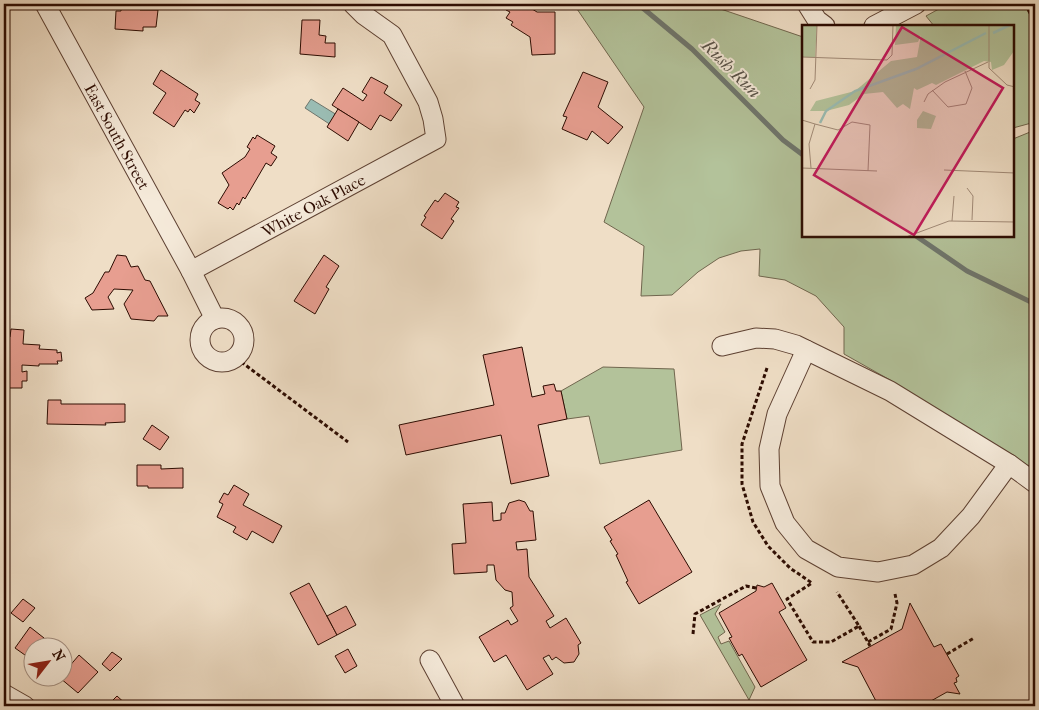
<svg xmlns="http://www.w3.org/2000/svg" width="1039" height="710" font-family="'IM FELL French Canon',serif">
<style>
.green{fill:#b3c29a;stroke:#70664e}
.water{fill:#9abcb3;stroke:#6e756c}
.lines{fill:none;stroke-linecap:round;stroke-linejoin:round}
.stream{stroke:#6e756c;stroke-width:5}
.building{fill:#e79e90;stroke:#2c0b01}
.minor-casing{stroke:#5d4032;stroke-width:21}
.path{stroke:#2c0b01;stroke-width:3;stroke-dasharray:4 2.5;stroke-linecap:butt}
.minor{stroke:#f5eada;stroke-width:19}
.labels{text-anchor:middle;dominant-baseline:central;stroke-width:4;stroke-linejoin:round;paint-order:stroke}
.street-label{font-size:16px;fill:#2c0b01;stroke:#f5eada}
.water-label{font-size:18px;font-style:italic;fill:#585248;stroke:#f5eada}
.inset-river{fill:none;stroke:#9abcb3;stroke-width:2.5}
.inset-road{fill:none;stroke:#a18a77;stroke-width:1}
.view{fill:#c2185b;fill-opacity:0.15;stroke:#c2185b;stroke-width:2.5}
.inset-edge{fill:none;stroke:#2c0b01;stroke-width:2.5}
</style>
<rect width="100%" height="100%" fill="#efdec6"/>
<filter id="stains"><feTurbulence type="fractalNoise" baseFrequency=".004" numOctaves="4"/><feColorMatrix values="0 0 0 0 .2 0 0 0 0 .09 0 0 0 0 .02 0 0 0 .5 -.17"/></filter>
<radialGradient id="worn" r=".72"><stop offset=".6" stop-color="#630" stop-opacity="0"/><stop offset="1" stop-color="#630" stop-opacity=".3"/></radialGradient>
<g class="green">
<polygon points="566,4 706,4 803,37 803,236 1013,236 1013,139 1035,130 1035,470 890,380 844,354 844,327 816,296 785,280 759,276 760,249 741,251 719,258 698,272 672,295 641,296 644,246 604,222 644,107 577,9"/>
<polygon points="948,4 1035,4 1035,122 1013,128 1013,26 934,26 926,16"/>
<polygon points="603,367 674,369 682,450 600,464 589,416 567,419 561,391"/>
<polygon points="721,604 715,614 725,632 718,637 721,644 729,641 755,687 749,700 700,615"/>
</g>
<polygon class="water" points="311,99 337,115 331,125 305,108"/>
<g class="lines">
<g class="stream">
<polyline points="638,4 692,49 783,140 803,155"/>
<polyline points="916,236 967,271 1035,304"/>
</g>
</g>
<g class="building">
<polygon points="121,4 140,4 140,10 158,10 156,27 143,27 143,31 115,29 116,11 121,11"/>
<polygon points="510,4 524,4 537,12 555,12 555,54 532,55 530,37 511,25 513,22 506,18 510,12 506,10"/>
<polygon points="302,20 320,20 319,35 326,36 325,43 335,43 335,57 300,54"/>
<polygon points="161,70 198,94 195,100 200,103 194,113 190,109 188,112 185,110 174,127 153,113 166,93 153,84"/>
<polygon points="583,72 608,82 598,107 623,127 608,144 592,131 587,140 562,129 567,117 563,116"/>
<polygon points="371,77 388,86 384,93 402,105 391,121 380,115 371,130 332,105 343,88 363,101 367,95 362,92"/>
<polygon points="338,109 359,122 348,141 327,127"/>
<polygon points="257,135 275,146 271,153 277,157 271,166 266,163 245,199 243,197 239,205 237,203 233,210 230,207 228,209 218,203 229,185 222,173 245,157 250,149 247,147 253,137 255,139"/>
<polygon points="445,193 459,202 456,207 459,208 451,219 454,221 442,239 421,225 426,217 424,216 435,200 438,202"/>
<polygon points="117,255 126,256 131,267 138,266 145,280 150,281 168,316 158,316 154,321 131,319 124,304 133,290 114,289 108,297 114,309 92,310 85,298 93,293 105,272 109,272"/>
<polygon points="324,255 339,266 326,287 329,289 315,314 294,301"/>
<polygon points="11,329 24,330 23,344 40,345 39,349 57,350 57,353 61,352 62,361 57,361 58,364 39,364 39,366 22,365 22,372 27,371 27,381 22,381 22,388 4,388 4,336 10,337"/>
<polygon points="522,347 532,397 545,394 543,386 554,384 556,391 561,391 567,419 538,425 549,476 511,484 501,435 406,455 399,425 494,405 483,355"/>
<polygon points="48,400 61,400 61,404 125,404 125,422 105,423 106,425 47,424"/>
<polygon points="152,425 169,437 160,450 143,439"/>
<polygon points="137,465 161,465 161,469 183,468 183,488 148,488 148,486 137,486"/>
<polygon points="234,485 249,494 243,505 282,526 273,543 252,531 247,540 233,532 236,527 217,517 223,504 219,502 224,493 228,495"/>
<polygon points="519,500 525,502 530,511 533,511 536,540 516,542 517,550 527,549 529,577 554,616 546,621 550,628 566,618 581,643 578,645 579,654 574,662 564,663 556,657 552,660 549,655 543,658 553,674 527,690 506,655 494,662 479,637 508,620 511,625 518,621 510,608 513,606 512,592 505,590 496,580 494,565 487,565 487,572 454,574 452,544 466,543 463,504 492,502 493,521 501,520 501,513 505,513 509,503"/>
<polygon points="649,500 692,572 639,604 626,582 628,581 616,555 618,554 610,541 612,540 604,527"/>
<polygon points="309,583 337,635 318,645 290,593"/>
<polygon points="772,583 786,608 779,612 807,660 761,687 742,654 739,656 729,638 732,637 719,613 756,591 757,585 764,587"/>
<polygon points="23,599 35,608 23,622 11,613"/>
<polygon points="910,603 934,647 941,644 959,676 956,678 957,682 954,683 960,694 947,692 922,706 887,706 877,703 858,667 842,662 902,629"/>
<polygon points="346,606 356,625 337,635 327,616"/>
<polygon points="30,627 44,638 41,642 48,648 32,648 32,660 15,648"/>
<polygon points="348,649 357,666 345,673 335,656"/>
<polygon points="112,652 122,659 110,671 102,664"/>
<polygon points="79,655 98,672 78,693 60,678 62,678 62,675"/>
<polygon points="117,696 128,706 107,706"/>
</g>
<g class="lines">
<g class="minor-casing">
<g id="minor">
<path id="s1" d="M45,4L191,271L215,319"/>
<polyline points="807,4 817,20 825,26"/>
<polyline points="874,26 916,4"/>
<path id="s2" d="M191,271L436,139L433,119L428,102L392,35L364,15L353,4"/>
<circle cx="222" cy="340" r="22"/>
<polyline points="722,346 756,338 775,339 796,345 890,391 1009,464 1035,483"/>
<polyline points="806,350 777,414 769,449 770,486 785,523 806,549 838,567 878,572 913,565 941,548 971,516 1009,464"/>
<polyline points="430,660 455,706"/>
<polyline points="4,694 25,706"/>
</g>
</g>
<g class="path">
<polyline points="1025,4 1035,22"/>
<polyline points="236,358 348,442"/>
<polyline points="767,368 742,444 742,484 753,522 768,546 790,568 812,583 787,599 813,642 831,642 859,626 837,592"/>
<polyline points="859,626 870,646"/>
<polyline points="693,634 695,614 746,586 756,588"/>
<polyline points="868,642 891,629 897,603 895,594"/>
<polyline points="947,654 974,638"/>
</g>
<use href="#minor" class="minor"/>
</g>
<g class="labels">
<g class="street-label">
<text stroke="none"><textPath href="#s1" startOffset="151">East South Street</textPath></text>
<text stroke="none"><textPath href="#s2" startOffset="139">White Oak Place</textPath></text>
</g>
<g class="water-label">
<text transform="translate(731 69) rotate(45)">Rush Run</text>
</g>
</g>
<g transform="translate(802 25)">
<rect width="212" height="212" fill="#efdec6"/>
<path d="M0,0H15L13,33L0,32ZM94,0H212V26L202,40L190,45L189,37L182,36L134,60L130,58L115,65L112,63L108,84L101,79L95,83L81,67L62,69L47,80L24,86H8L14,76L53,66L89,36L115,32L119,10L116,17L93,20ZM121,86L134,91L129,104L115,103V95Z" fill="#b3c29a"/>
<path class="inset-river" d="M191,8L208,0M18,98L24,86L53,66L114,44L184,8"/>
<path class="inset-road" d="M187,0V43L205,60L213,62M0,32L85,35L90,30L91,0M8,64L13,55L15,0M130,65L146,82L164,79L170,63L163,46M122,77L126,69L143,57L186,37M0,95L13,99L7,119L9,143M13,99L36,105L50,97L68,100L66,146M0,143L75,146M142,145L213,148M165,163L171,171L170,195M150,196L152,171M104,212L147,196L213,197"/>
<path class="view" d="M100,2L201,63L112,210L12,150Z"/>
<rect width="212" height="212" class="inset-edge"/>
</g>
<rect width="1039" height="710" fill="none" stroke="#efdec6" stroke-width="20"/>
<rect x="5" y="5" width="1029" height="700" fill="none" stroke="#2c0b01" stroke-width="2.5"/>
<rect x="10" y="10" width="1019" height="690" fill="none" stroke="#2c0b01"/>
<g transform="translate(48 662) rotate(59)"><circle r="24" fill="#f5eada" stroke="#a59183"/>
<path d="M0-4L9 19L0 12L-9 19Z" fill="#8f2418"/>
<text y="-8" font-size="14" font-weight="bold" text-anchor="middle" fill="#2c0b01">N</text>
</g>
<rect width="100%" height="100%" filter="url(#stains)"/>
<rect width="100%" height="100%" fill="url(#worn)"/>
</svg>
